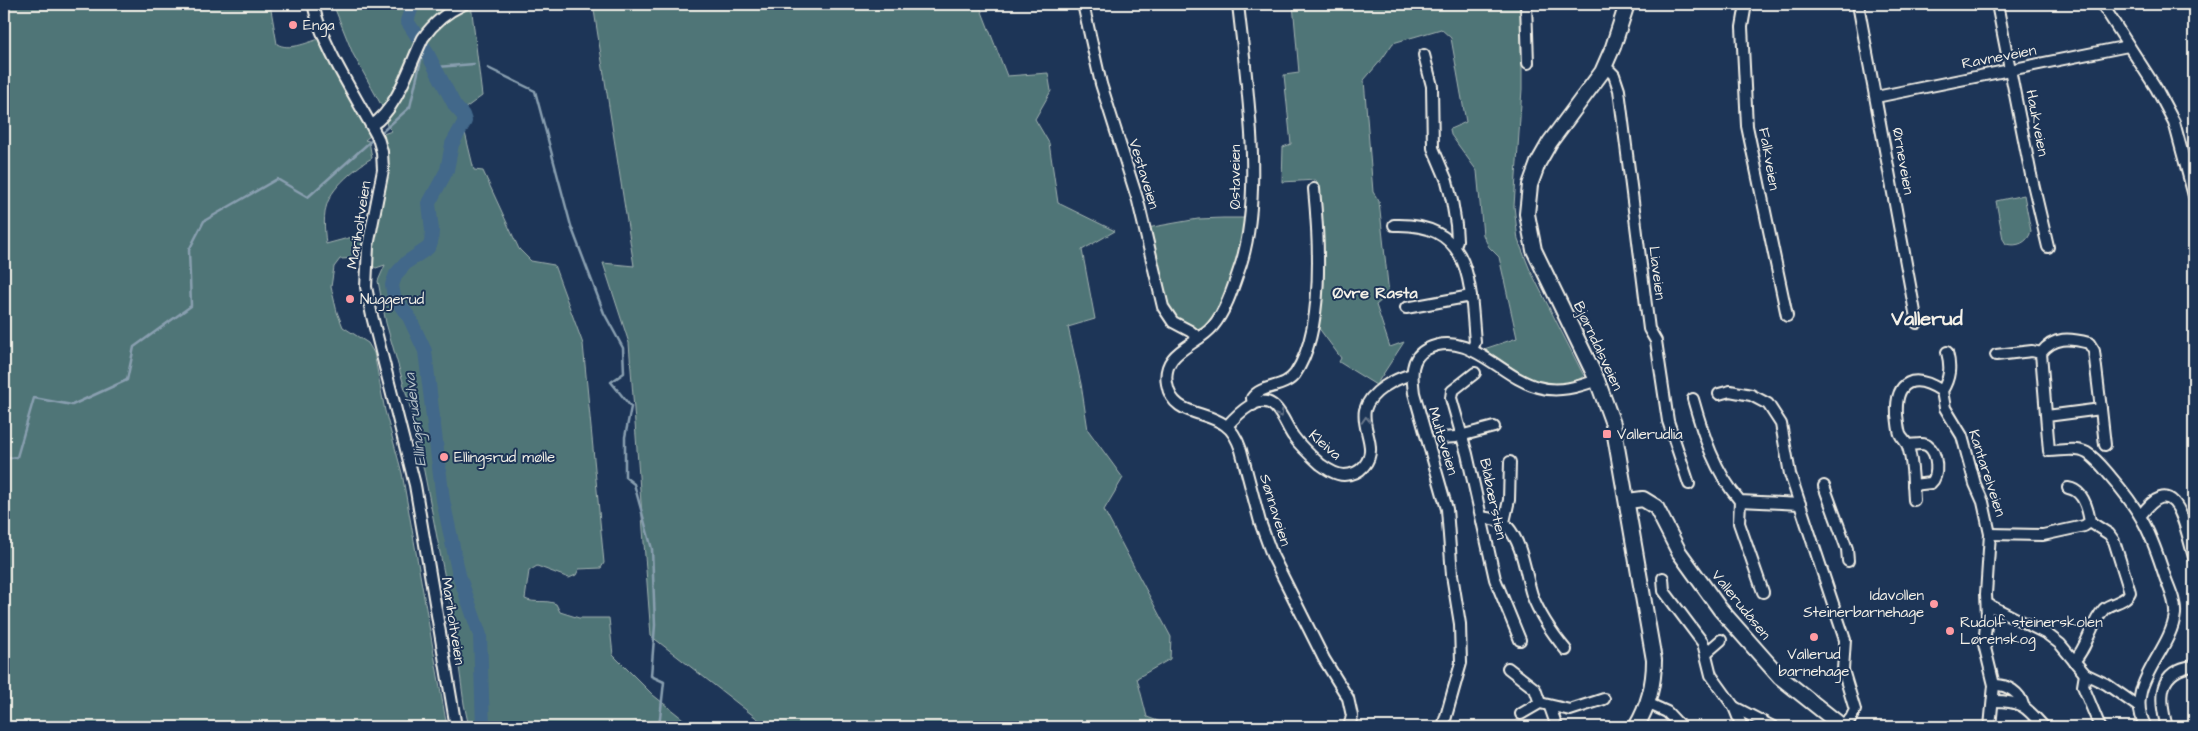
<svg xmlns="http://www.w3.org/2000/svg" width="2198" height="731" font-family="'Architects Daughter',sans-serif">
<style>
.green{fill:#507577;stroke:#a2b3b0}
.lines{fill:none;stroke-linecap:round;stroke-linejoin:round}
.stream{stroke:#899fb0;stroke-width:2.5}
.river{stroke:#42688a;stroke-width:14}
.street-casing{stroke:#f4f1e8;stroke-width:14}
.secondary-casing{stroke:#f4f1e8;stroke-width:18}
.street{stroke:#1d3557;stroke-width:10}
.secondary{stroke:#1d3557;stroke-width:14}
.oneway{stroke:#68778a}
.poi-dot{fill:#ff9aa2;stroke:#1d3557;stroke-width:2}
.labels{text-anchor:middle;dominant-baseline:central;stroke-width:4;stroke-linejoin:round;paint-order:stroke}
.poi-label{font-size:15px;fill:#f4f1e8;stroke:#1d3557;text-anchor:start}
.street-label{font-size:15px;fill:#f4f1e8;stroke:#1d3557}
.neighbourhood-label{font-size:16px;font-weight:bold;fill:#f4f1e8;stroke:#1d3557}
.water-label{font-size:16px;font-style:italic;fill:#b6c1c7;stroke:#1d3557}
.district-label{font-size:20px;font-weight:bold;fill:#f4f1e8;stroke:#1d3557}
</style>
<rect width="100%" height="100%" fill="#1d3557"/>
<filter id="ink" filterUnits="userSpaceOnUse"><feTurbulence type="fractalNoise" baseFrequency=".02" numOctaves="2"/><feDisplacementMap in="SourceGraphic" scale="10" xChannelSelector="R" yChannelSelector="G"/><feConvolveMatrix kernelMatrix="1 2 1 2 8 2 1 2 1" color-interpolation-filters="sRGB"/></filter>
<g filter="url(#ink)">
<g class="green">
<path d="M4,4H270L277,44C289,51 306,43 319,39L371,135L365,140L369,141L372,158C363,163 357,168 350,174C324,197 322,210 326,244L367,233L363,258L340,259L334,267L331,287L337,312L343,327L368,343L374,353L385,411L402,473L447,727H4Z"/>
<path d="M333,4H471L482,96L460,112L474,170L483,171L519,249L531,261L554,265L583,344L604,563L601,568L579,569L576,575L569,578L537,566L529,571L525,599C535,604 545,599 556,604L560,612L579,618H609L613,655L653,695L693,727H469L464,704L452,614L423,466L409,403L386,323L378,281L385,265L376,268L371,265L388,167V150L383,134L392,131L387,126L384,110L353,54Z"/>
<polygon points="593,4 979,4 1007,76 1048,73 1051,91 1035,119 1049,143 1058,203 1115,231 1082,250 1095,319 1068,327 1081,384 1088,430 1123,478 1104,510 1171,637 1170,659 1137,678 1147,717 1174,727 768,727 651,636 629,343 603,263 634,266"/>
<path d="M1293,4H1522V89L1514,206L1518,240L1530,270L1584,376C1574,384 1554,387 1542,383C1525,378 1500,359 1484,349L1517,338L1499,257L1489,247L1483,235L1477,171L1451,135L1450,129L1466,122L1451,38L1441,29L1393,43L1382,59L1364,80L1373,192L1379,201L1389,294L1376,305L1390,347L1404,342L1376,385L1339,362L1341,358L1315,323L1319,211L1316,180L1282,182L1283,147L1291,144L1284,75L1299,73Z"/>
<path d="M2024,195L2031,231C2028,243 2017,247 2006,244L2003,239L1996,201Z"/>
<polygon points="1223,218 1247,218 1244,241 1220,309 1206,329 1189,328 1167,312 1147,228 1198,219"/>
</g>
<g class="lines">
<g class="stream">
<polyline points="437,67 474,64"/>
<polyline points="488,68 535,91 571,226 604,313 623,348 624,373 611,382 631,407 625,437 625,477 634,484 652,549 655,625 651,676 664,682 659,727"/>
<polyline points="383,131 410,107 424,47"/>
<polyline points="4,459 17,457 34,398 72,405 127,380 134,347 191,306 189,250 204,221 277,179 308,197 372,140"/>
</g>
<polyline class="river" points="413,4 407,21 424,47 455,106 463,115 465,121 452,144 447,170 429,203 432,231 431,243 428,248 407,262 396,274 392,285 394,297 409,317 425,351 443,500 459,575 480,635 483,727"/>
<g class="street-casing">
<g id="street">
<path d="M313,4C323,49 356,96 378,138L382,152L383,170L368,246L366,287L372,316L415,485L456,727"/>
<polyline points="1083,4 1101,84 1138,201 1163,307 1173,322 1190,331 1199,338"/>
<path d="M1238,4C1246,79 1264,191 1241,264C1234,284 1227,309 1213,326C1197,346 1161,351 1167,384C1172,416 1205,410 1225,425C1234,431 1238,441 1241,450L1260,522L1272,555L1324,659L1348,698L1352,716L1349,727"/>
<polyline points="1526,4 1528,63"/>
<polyline points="1746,4 1742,27 1747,126 1787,316"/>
<polyline points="1858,4 1917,323"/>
<polyline points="1997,4 2031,175 2048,247"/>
<polyline points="2102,4 2156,88 2174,122 2194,196"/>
<polyline points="1424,55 1432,86 1433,148 1447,181 1452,201 1456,225 1457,240 1455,247"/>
<polyline points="1605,66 1614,75 1619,90 1649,329 1656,341 1668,421 1689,484"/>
<polyline points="1876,97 2128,46"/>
<path d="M372,125C397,110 410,64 423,38C434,22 447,12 464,4"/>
<path d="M1394,225C1473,222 1470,284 1475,342L1472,350"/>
<polyline points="1406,308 1471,296"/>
<path d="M1947,352C1951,367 1950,378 1942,391L1945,408L1962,436L1975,484L1983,502L1990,534L1986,594L1987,616L1984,644L1994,685L1990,727"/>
<polyline points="1996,355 2032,351 2041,353"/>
<polyline points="1475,373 1452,391 1451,398 1467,454 1495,579 1520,640"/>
<polyline points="1719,394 1730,391 1751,395 1768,404 1781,424 1790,474 1845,640 1843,670 1855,710 1851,718 1843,727"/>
<path d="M1693,399C1703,435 1715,472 1740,501L1800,504"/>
<path d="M1253,405L1252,398C1262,384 1284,389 1295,374C1325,330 1319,240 1314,189"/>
<polyline points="2101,409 2105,445"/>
<path d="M2047,416L2101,409L2094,351L2089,343C2070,338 2054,336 2041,353L2049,451C2061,451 2076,447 2087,453C2097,459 2104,469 2111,477C2142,513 2151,533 2165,577C2169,588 2176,601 2175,614C2171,653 2122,686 2146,727"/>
<path d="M1227,426C1237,415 1259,391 1275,407C1283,415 1287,427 1293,436C1301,447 1310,455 1320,464C1327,469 1335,475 1344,475C1352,475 1359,472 1364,466C1379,448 1361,429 1365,410C1370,391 1395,379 1412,374"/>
<polyline points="1441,438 1456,437 1494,427"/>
<path d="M1908,445C1914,445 1923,442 1928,446C1938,453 1939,476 1931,483L1913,485"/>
<polyline points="1824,486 1847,549 1848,561"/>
<path d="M1914,500C1913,485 1913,461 1908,447C1907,442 1902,439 1900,434C1898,428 1898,421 1897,415C1895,380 1914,373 1942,391"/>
<polyline points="1740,501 1739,523 1763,592"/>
<path d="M2141,515C2177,467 2185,529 2194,557"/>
<path d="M1482,517C1490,519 1502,519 1507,526C1523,544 1525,573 1532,595C1540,616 1552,633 1566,650"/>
<polyline points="1504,522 1509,500 1510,462"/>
<path d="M1990,534L2043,535L2084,526L2090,522C2088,509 2083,490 2068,488"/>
<polyline points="1663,578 1664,591 1703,643 1711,675 1734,707 1742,727"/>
<polyline points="1987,604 2047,634 2060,644 2085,674 2106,684 2139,707"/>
<polyline points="1706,653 1721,640"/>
<path d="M2074,661C2088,647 2090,624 2104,609C2112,602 2125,603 2130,592L2114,541L2109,534L2090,522"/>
<polyline points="1508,668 1535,689 1540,703"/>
<polyline points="2085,674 2083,686 2100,727"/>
<path d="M1994,685C2007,684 2020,693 2023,705"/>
<path d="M1994,701C2022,701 2026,707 2044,727"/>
<polyline points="1647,703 1667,712 1681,727"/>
<polyline points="1550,707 1557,727"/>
<polyline points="1734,707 1773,727"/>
<polyline points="1521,714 1540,703 1570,710 1604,699"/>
<path d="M1443,727L1461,663L1460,624L1452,575L1447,509L1414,393C1412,377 1409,358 1427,349C1468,328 1501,378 1538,387C1558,393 1578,387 1597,380"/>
<path d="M2167,727C2159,699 2157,670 2194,666"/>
</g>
</g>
<g class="secondary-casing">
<g id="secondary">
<path d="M1627,4L1613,47L1602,72L1550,142L1538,163L1530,185L1527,214L1534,250L1597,380L1613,424L1654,660C1654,684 1648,707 1636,727"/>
<polyline points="1628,501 1643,499 1656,507 1679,552 1720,609 1780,677 1843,727"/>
</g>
</g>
<use href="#street" class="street"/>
<use href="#secondary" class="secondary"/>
</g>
<defs><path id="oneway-chevron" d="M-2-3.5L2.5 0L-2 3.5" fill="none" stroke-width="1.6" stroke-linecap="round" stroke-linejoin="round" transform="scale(1.25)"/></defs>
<g class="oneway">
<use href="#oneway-chevron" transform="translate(1280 414) rotate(57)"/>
<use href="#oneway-chevron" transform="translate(1366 420) rotate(-93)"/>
</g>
</g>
<g class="poi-dot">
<circle cx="293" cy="25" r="5"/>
<circle cx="350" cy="299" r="5"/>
<rect x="1602" y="429" width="10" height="10" rx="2.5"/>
<circle cx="444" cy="457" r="5"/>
<circle cx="1934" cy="604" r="5"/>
<circle cx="1950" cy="631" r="5"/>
<circle cx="1814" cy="637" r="5"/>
</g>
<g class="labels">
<g class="poi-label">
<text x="303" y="25">Enga</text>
<text x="360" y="299">Nuggerud</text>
<text x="1617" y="434">Vallerudlia</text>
<text x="454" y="457">Ellingsrud mølle</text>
<text x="1924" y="595" text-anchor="end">Idavollen<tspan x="1924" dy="17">Steinerbarnehage</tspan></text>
<text x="1960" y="622">Rudolf steinerskolen<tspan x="1960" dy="17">Lørenskog</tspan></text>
<text x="1814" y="654" text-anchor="middle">Vallerud<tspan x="1814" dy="17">barnehage</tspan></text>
</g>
<g class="street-label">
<text transform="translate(1999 57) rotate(-11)">Ravneveien</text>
<text transform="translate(2037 123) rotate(79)">Haukveien</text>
<text transform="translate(1769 159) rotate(80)">Falkveien</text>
<text transform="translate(1903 161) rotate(80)">Ørneveien</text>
<text transform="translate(1144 174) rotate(73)">Vestaveien</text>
<text transform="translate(1235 177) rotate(-90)">Østaveien</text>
<text transform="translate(359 225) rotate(-81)">Mariholtveien</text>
<text transform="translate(1657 273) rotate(83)">Liaveien</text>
<text transform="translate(1598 346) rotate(65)">Bjørndalsveien</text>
<text transform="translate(1443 441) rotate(73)">Multeveien</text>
<text transform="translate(1325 445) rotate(41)">Kleiva</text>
<text transform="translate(1987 473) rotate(72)">Kantarelveien</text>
<text transform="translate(1493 499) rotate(78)">Blåbærstien</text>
<text transform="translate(1275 510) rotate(73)">Sønnaveien</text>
<text transform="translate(1741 605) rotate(51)">Vallerudåsen</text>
<text transform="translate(453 621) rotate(81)">Mariholtveien</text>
</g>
<g class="neighbourhood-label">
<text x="1375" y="293">Øvre Rasta</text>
</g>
<g class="water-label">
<text transform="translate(415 420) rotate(-97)">Ellingsrudelva</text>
</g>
<g class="district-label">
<text x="1927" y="319">Vallerud</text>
</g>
</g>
<rect width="2198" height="731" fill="none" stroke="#1d3557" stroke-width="20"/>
<rect x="10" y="10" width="2178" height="711" fill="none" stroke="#f4f1e8" stroke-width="2" filter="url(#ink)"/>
</svg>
